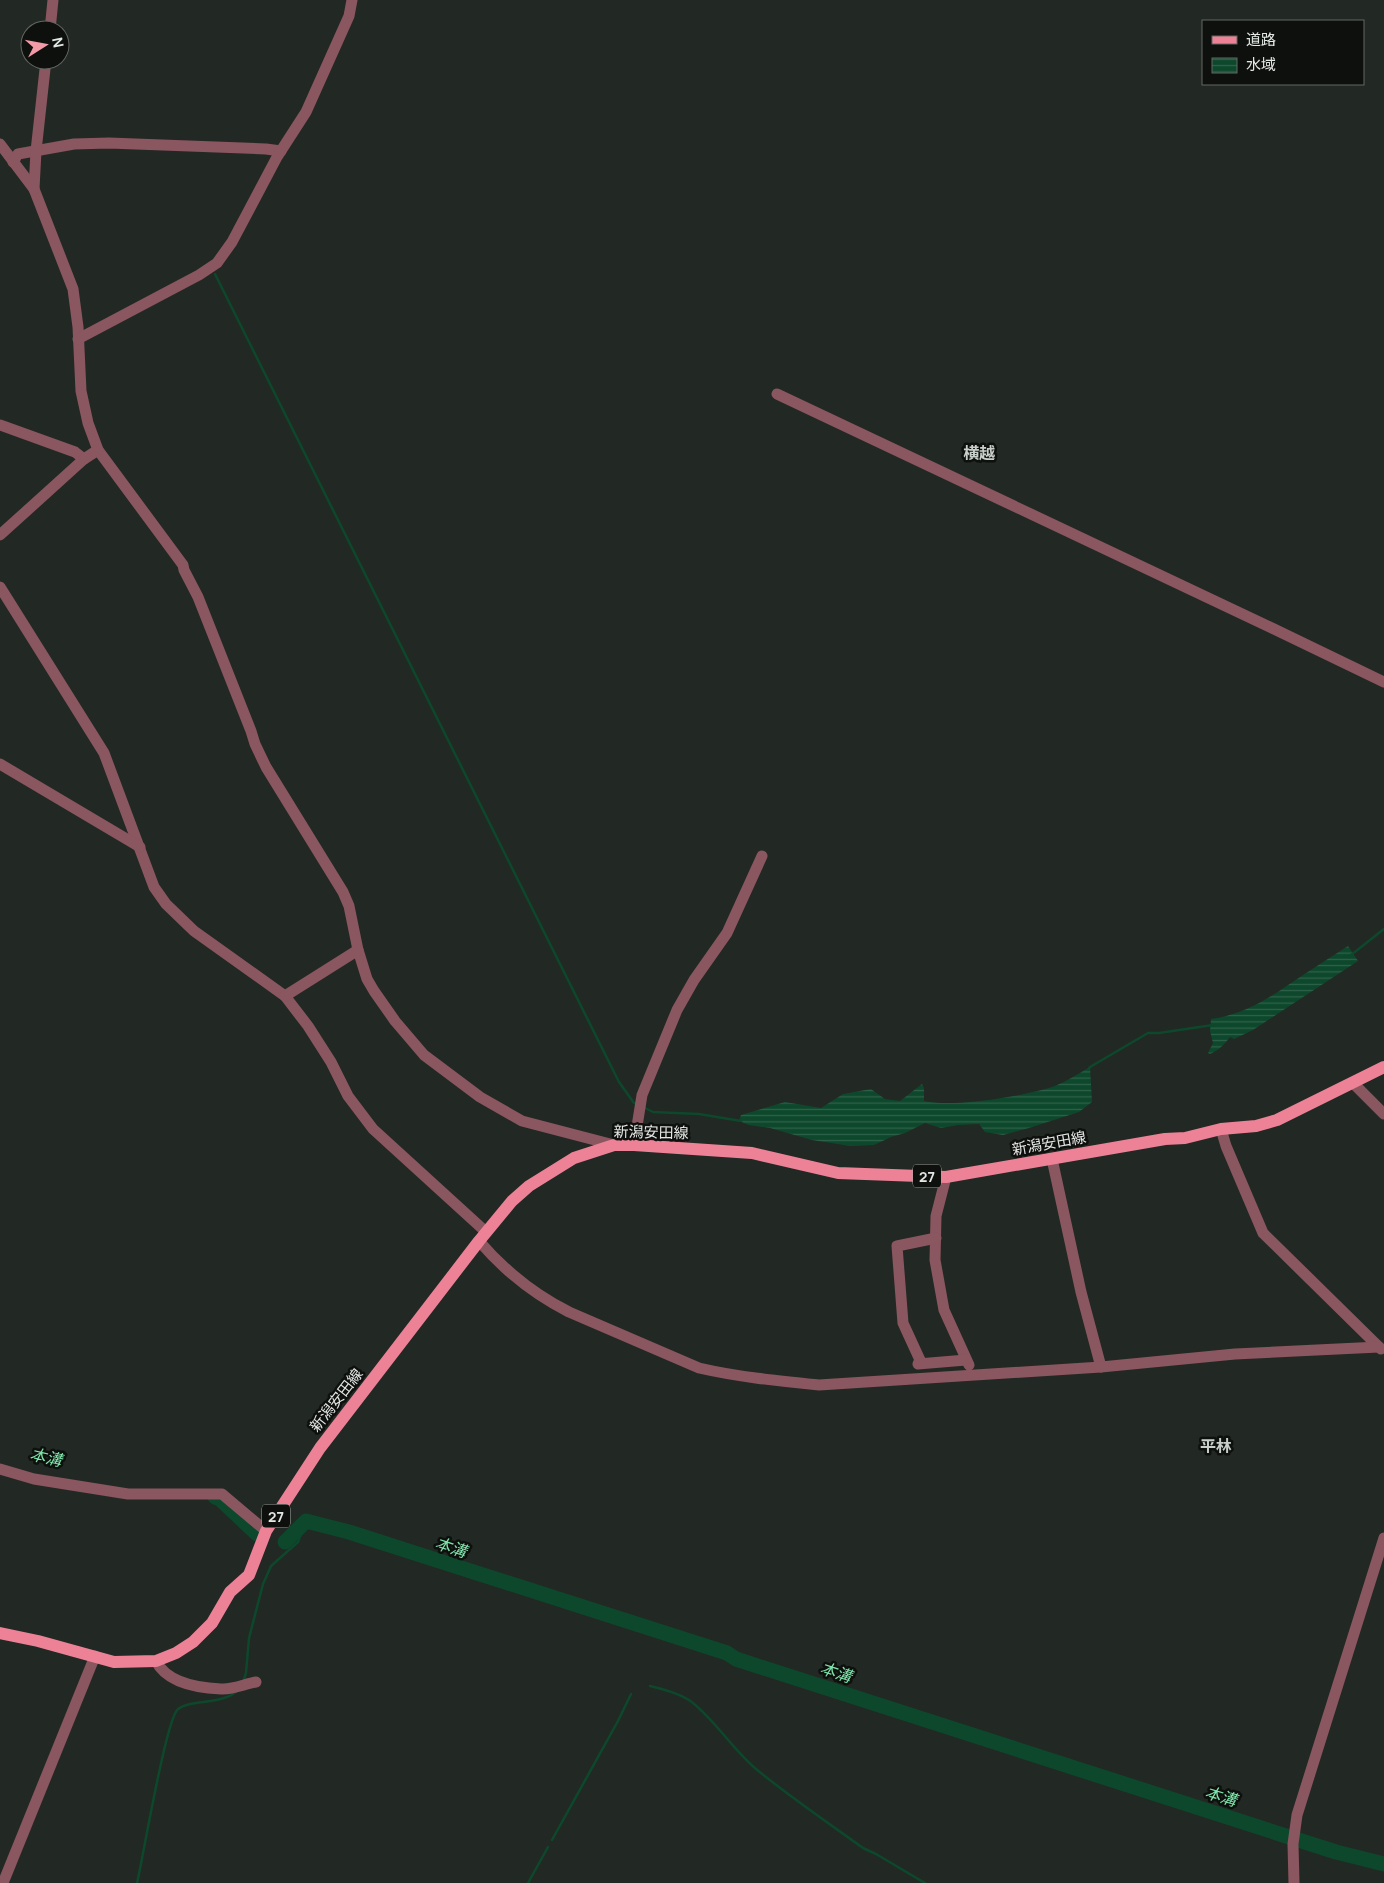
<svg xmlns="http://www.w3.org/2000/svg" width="1384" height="1883" font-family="Manrope,'Noto Sans JP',sans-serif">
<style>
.water{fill:url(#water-rules)}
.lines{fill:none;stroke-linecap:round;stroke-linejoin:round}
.stream{stroke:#0d482c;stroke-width:2.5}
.river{stroke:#0d482c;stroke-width:15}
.minor{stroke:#8a565f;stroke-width:11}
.major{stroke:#ed8297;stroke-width:12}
.labels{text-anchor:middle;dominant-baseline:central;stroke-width:5;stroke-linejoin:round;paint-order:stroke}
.shield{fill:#0e100e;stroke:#a4a7a4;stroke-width:1}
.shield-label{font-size:14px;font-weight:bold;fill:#e4e8e5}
.street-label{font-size:15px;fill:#e4e8e5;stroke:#0e100e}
.neighbourhood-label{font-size:16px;font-weight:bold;fill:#c8cfcb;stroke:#0e100e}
.water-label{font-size:16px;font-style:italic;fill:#7fe3aa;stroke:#0e100e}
</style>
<defs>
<pattern id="water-rules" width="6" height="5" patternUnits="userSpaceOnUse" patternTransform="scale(1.25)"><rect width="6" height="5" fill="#0d482c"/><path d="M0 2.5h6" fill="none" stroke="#30624a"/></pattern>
</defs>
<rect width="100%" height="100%" fill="#222824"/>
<g class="water">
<path d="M1348,946L1358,961L1253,1030L1234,1039L1230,1037C1224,1045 1219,1050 1210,1054L1208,1053L1213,1043L1210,1031L1211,1019C1247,1014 1272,996 1303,975C1318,965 1333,956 1348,946Z"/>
<path d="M1090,1067L1092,1102L1079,1112L1029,1128L1003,1135L985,1132L979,1124L958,1125L941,1128L925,1123L905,1133L891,1137L874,1145L850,1146L812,1140L770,1128L749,1125L739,1121L741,1115L785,1102L821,1108L843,1094L871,1089L885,1099L900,1101L922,1084L924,1088V1101C954,1108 1025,1096 1055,1086C1067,1081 1078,1074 1090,1067Z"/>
</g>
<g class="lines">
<g class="stream">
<polyline points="215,274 619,1082 634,1103 638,1105"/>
<polyline points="1351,955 1384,929"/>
<polyline points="1088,1070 1090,1067 1148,1033 1159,1033 1213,1025"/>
<polyline points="643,1107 653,1112 699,1114 741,1121"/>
<polyline points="243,1682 246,1673 249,1638 263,1584 271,1566 298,1542 306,1521"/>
<path d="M650,1686C663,1689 678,1693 689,1700C713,1717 732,1749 756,1769C790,1797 827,1822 863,1848L876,1854L925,1883"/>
<polyline points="552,1840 618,1721 631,1694"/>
<path d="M137,1883C143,1858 166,1719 178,1709C191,1699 219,1705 236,1692"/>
<polyline points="528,1883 548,1847"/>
</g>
<g class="river">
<polyline points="215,1497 220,1499 257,1534"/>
<polyline points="285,1542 306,1521 349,1532 727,1653 736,1659 1336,1852 1384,1864"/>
</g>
<g class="minor">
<polyline points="50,30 53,0"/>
<polyline points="0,144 34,189 73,289 78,327 81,391 88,423 98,450 183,565 184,570 198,597 251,731 255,744 266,767 343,892 349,906 358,950 367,979 374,991 395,1021 424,1055 480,1097 522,1121 614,1145"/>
<polyline points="13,162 18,154 74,144 109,143 266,149 281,151"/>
<polyline points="34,189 36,151 46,60"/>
<polyline points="78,339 199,275 217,263 232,242 277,157 306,112 349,16 352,0"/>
<polyline points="777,394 1274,629 1384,682"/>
<polyline points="0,425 75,452 84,459"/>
<polyline points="0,535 84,459 98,450"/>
<polyline points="0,587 104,753 154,887 166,904 194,931 285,996 308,1026 331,1062 348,1096 373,1129 486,1232"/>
<polyline points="0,764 140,847"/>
<polyline points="285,996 358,950"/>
<polyline points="1353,1083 1384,1114"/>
<polyline points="1221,1129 1226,1146 1263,1233 1381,1349"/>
<polyline points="634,1145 642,1095 677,1010 694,980 727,933 762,856"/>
<polyline points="1052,1159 1081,1292 1101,1367"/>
<polyline points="946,1177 936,1216 935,1260 944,1310 969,1365"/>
<polyline points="936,1238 897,1246 903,1323 920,1360 918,1364 966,1360"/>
<path d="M479,1241C504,1270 535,1295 569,1312L699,1368C738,1377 779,1381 819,1385L1101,1367L1235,1354L1379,1347"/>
<polyline points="0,1469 34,1479 128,1494 222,1494 266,1531"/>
<path d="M156,1661C167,1683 199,1688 221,1689C232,1690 245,1684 256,1682"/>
<polyline points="3,1883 95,1656"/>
<polyline points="1294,1883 1293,1844 1297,1815 1384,1538"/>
</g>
<polyline class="major" points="0,1633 38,1641 114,1662 156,1661 176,1653 193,1642 212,1623 230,1592 249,1575 266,1531 320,1448 479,1241 512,1201 529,1186 574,1158 614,1145 634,1145 752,1153 838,1173 946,1177 1165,1139 1185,1138 1221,1129 1256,1126 1277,1120 1384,1067"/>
</g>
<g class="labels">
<g class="shield">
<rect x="913" y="1164.5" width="28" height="23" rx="4"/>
<rect x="262" y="1504.5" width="28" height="23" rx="4"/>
</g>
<g class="shield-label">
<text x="927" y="1176">27</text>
<text x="276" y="1516">27</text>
</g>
<g class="street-label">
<text transform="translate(651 1132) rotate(1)">新潟安田線</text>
<text transform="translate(1049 1143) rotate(-10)">新潟安田線</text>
<text transform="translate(336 1400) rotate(-52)">新潟安田線</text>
</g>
<g class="neighbourhood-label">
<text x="979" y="453">横越</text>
<text x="1216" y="1446">平林</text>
</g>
<g class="water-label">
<text transform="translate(46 1457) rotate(13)">本溝</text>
<text transform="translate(451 1547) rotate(18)">本溝</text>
<text transform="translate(836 1672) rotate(18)">本溝</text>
<text transform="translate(1221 1796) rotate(17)">本溝</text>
</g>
</g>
<rect x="1202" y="20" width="162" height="65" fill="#0e100e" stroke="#646664"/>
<rect x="1212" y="36" width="25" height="8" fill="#ed8297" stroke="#646664"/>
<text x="1246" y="45" font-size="15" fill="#e4e8e5">道路</text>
<rect x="1212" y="58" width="25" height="15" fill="url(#water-rules)" stroke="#646664"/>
<text x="1246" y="70" font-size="15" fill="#e4e8e5">水域</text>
<g transform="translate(45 45) rotate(79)"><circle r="24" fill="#0e100e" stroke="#646664"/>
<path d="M0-4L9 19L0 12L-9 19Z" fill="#f39aa9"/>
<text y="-8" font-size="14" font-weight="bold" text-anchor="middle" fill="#e4e8e5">N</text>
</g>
</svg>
